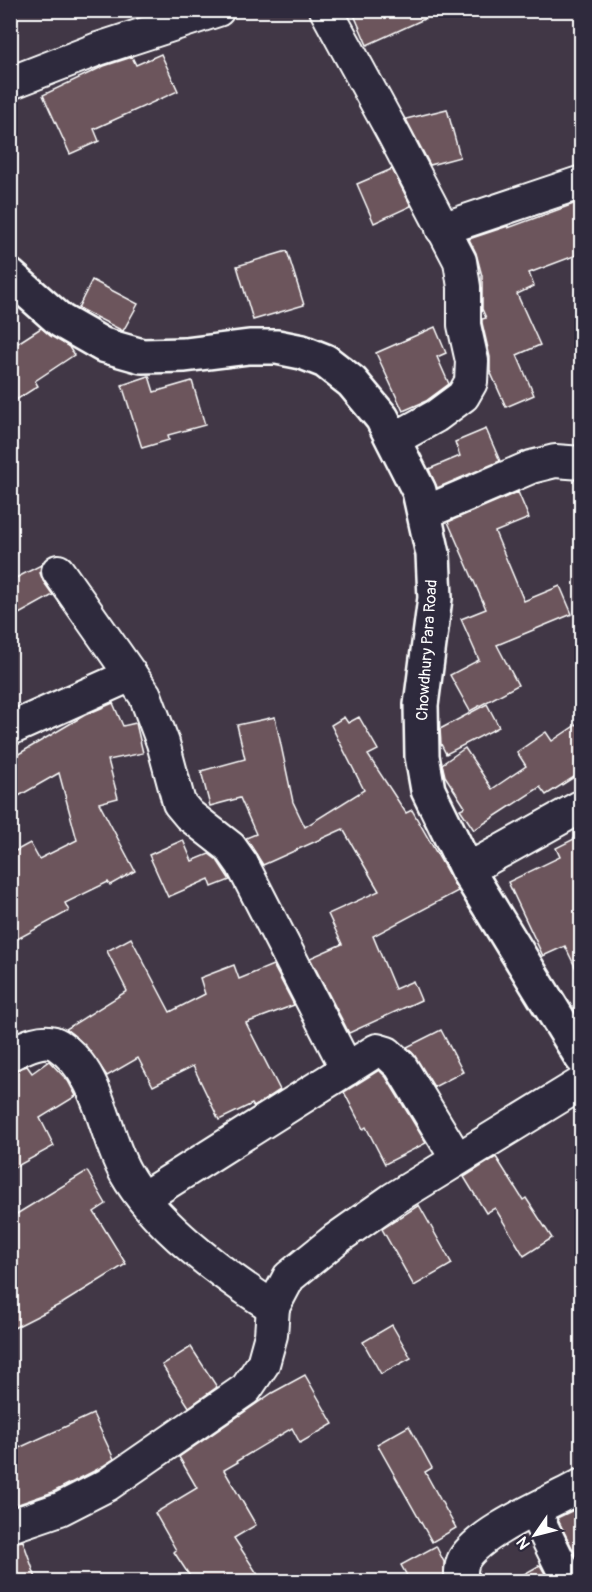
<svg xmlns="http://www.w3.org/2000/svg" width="592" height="1592" font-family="Pangolin,sans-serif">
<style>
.building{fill:#6c555b;stroke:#fff;stroke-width:1.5}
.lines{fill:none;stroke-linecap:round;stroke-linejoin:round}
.minor-casing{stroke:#fff;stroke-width:36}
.tertiary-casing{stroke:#fff;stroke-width:38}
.minor{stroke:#2f2a3d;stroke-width:32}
.tertiary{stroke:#2f2a3d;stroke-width:33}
.labels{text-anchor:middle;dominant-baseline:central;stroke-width:4.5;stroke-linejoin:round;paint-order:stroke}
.street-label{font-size:16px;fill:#fff;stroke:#2f2a3d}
</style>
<rect width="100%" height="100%" fill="#413746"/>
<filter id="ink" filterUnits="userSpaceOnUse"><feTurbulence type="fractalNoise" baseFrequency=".0167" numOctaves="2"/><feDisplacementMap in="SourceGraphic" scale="12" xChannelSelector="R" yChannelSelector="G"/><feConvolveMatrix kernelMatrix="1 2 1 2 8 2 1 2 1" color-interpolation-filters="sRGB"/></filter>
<g filter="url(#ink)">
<g class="building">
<polygon points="352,10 444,10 367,45"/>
<polygon points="161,54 178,91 94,129 99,141 70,154 43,95 104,66 132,57 136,65"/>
<polygon points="447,109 460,157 430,165 406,119"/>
<polygon points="392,169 411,206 374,223 357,184"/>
<polygon points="582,201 582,253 529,273 534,286 517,294 540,345 517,355 534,395 506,407 490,371 490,357 482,323 482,319 486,318 482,309 482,276 476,253 469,239 508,226 508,228"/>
<polygon points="287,251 304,305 253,320 237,266"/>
<polygon points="92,280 138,304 123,331 78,308"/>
<polygon points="435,327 446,353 437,357 449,384 426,401 403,411 376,353"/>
<polygon points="41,328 69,347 74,355 35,381 38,386 10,404 10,348"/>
<polygon points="149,376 154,392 192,381 205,425 168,435 169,440 142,448 122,385"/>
<polygon points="486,429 500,461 437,488 429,469 460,456 455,442"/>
<polygon points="518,492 529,518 495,532 524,601 560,586 572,614 497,645 518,685 470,711 450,675 479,660 461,619 486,609 448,522"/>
<polygon points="41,565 40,573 43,581 53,595 10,619 10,581"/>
<polygon points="113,703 123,726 136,723 143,753 108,760 118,798 99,803 135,871 110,885 108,882 65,903 69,911 10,943 10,854 30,843 39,859 77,840 59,773 10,801 10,759 85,715"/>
<polygon points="487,704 499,727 446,754 441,744 440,729"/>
<polygon points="275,717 293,802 305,827 364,790 331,725 344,717 348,723 359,717 378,750 368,755 406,813 412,810 458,891 373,936 395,989 413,981 421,1000 349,1033 310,958 342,944 328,914 379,891 343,829 263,865 246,838 256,834 240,798 210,806 201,771 245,759 237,725"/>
<polygon points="582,721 582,772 546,795 540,787 474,830 460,809 465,807 445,776 442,764 465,748 492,789 526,766 517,752 546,732 552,741"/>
<polygon points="582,835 582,981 565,946 543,956 508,882 560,857 556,848"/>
<polygon points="183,840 192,861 209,854 217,860 230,880 212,887 209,879 168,897 149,855"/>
<polygon points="131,938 170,1012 205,994 200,978 234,965 239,979 273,965 294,1005 246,1023 280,1090 254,1107 252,1104 219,1120 193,1066 153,1086 138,1058 107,1076 86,1046 66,1029 127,991 107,951"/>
<polygon points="441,1030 463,1072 434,1087 415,1056 407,1047"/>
<polygon points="49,1061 68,1081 76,1096 40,1118 54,1146 10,1170 10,1072 27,1066 32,1073"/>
<polygon points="379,1070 386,1077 426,1143 385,1164 366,1127 363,1129 344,1092"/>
<polygon points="496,1157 523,1200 526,1198 552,1238 524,1256 495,1208 486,1213 464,1177"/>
<polygon points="87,1171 106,1204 94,1212 126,1264 63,1303 10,1330 10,1218"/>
<polygon points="419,1205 452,1264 414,1286 382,1229"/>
<polygon points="392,1325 411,1358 381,1374 363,1342"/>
<polygon points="191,1347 217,1387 189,1407 162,1365"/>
<polygon points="305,1375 333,1424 300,1443 292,1428 237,1461 238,1462 224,1470 256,1525 234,1538 262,1581 193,1581 174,1552 176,1550 155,1513 197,1488 179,1457 272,1393"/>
<polygon points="93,1414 114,1459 100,1468 53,1492 10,1507 10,1452"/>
<polygon points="409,1426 432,1468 425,1472 456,1528 432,1542 377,1444"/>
<polygon points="582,1506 582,1567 557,1518"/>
<polygon points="23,1541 37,1581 10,1581 10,1543"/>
<polygon points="436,1546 444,1562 444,1581 410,1581 401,1565"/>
<polygon points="540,1565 549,1581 512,1581"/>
</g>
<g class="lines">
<g class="minor-casing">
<g id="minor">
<polyline points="326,10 393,133 460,261 464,287 464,325 472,361 471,382 463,396 436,416 393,440"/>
<polyline points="10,83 98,49 218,10"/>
<polyline points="442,229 582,182"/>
<polyline points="424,513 531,467 555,461 582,463"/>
<polyline points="58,571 145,695 163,743 179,803 189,815 230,847 242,864 347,1069"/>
<polyline points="10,729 131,675"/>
<polyline points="467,870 582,806"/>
<path d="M10,1054C22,1048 45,1036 58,1045C101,1074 102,1130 125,1172C155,1226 222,1274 273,1307"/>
<polyline points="143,1198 377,1050 387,1053 400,1065 457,1159"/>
<polyline points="534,1511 569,1582"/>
<polyline points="10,1526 60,1509 107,1485 246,1389 263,1364 271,1335 273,1307 289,1277 336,1239 393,1199 582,1083"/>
<path d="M462,1582C460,1575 461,1565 464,1559C482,1530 550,1503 582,1485"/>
</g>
</g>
<g class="tertiary-casing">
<polyline id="tertiary" points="10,276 61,321 103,345 142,356 185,355 249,347 277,347 302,352 325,361 352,382 382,418 419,491 433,554 435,598 421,705 422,756 428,790 467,870 582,1058"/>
</g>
<use href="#minor" class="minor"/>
<use href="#tertiary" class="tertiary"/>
</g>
</g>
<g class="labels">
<g class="street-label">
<text transform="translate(427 650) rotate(-86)">Chowdhury Para Road</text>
</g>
</g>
<rect width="592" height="1592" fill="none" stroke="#2f2a3d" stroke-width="36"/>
<rect x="18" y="18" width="556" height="1556" fill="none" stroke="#fff" stroke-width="2" filter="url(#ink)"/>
<g transform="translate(535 1535) rotate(235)" stroke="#2f2a3d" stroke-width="4.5" paint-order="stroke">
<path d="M0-4.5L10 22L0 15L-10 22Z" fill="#ffffff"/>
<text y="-9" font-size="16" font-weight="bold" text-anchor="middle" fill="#ffffff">N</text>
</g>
</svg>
